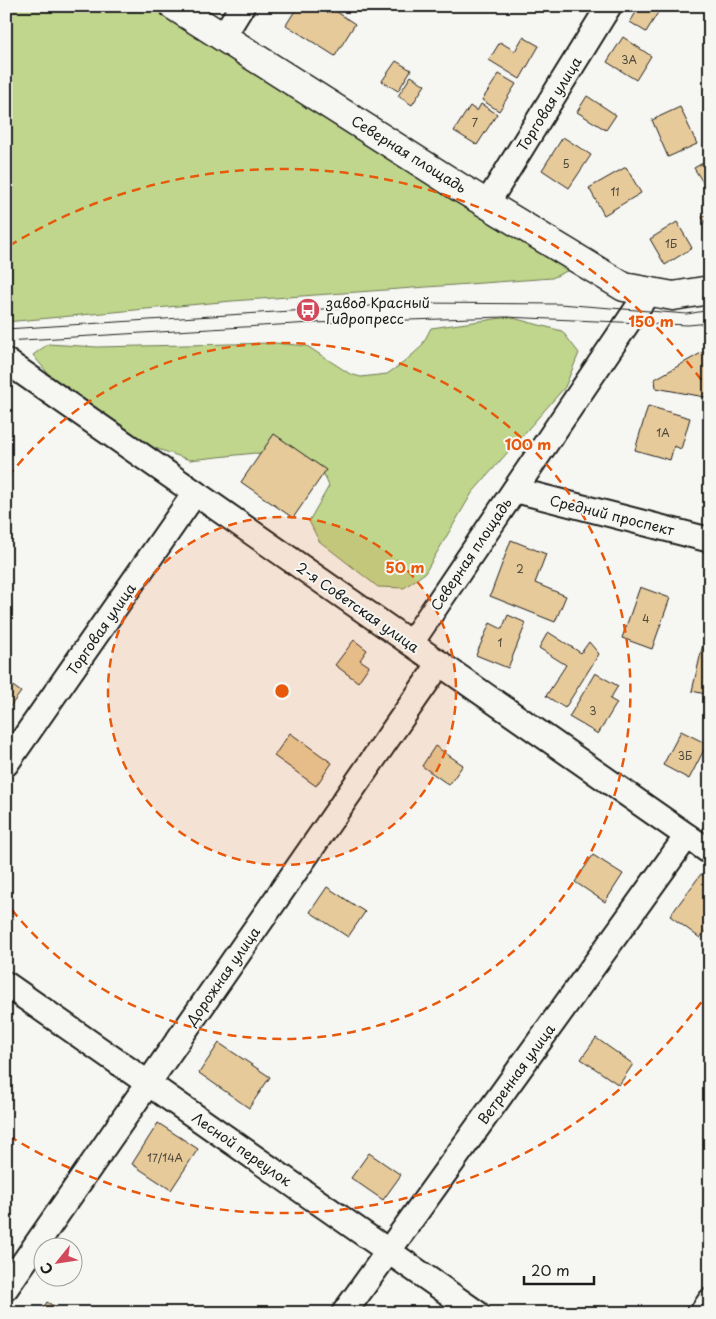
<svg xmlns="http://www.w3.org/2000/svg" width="716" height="1319" font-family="'Playpen Sans',sans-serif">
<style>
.green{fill:#bfd68c;stroke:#6e7954}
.building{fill:#e6ca9a;stroke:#1c1c1c}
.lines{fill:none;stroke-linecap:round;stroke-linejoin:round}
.minor-casing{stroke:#1c1c1c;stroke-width:28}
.major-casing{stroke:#1c1c1c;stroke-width:31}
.minor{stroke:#f6f6f2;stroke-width:24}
.major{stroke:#f6f6f2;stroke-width:28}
.tram{stroke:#1c1c1c;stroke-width:1}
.ring{fill:none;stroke:#e8590c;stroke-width:2.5;stroke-dasharray:9 6}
.labels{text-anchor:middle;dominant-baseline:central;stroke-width:4;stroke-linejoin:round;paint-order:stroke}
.number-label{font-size:11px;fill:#4e483c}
.street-label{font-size:14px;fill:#1c1c1c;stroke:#f6f6f2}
.poi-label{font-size:14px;fill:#1c1c1c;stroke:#f6f6f2;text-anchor:start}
.centre{fill:#e8590c;stroke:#f6f6f2;stroke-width:2.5}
.ring-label{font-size:15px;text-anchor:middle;font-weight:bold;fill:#e8590c;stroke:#f6f6f2;stroke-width:4;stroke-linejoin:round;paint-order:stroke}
</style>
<rect width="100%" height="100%" fill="#f6f6f2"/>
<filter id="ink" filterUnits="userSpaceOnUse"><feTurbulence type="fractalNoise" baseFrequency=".02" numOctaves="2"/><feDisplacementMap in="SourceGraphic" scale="10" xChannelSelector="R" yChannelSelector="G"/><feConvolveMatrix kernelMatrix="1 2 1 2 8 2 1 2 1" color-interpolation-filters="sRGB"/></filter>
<g filter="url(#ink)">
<g class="green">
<polygon points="6,6 159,6 571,269 552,278 232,301 6,322"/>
<polygon points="509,317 562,331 579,353 565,387 472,493 425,573 404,588 378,587 319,541 309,521 329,486 323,472 295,459 255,453 190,460 152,447 50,376 33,355 48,344 97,347 275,343 307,346 350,374 361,377 387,374 403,363 421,347 431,328"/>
</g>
<g class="building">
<polygon points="298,6 328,6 355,24 335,56 286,25"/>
<polygon points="640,6 662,6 646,32 630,22"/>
<polygon points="523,37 539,46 520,79 489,60 500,42 515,51"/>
<polygon points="623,37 651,56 636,80 607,62"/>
<polygon points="396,61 411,70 398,91 382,81"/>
<polygon points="499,74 516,84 499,111 482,100"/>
<polygon points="411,76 425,85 412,105 398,96"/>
<polygon points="587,96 616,115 606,130 577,112"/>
<polygon points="481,104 497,114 477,145 454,131 470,106 477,111"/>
<polygon points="680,107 697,144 668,157 652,120"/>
<polygon points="563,137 591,155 569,188 542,170"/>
<polygon points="710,159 710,188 707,189 694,168"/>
<polygon points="626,167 641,193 604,215 589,188"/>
<polygon points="710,212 710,231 702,217"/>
<polygon points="677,222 692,248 665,265 650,239"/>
<polygon points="710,348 710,398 656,388 655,379"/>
<polygon points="648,406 690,418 681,449 674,446 670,460 635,450"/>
<polygon points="274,434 326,470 293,518 241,482"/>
<polygon points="511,540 546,554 535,583 566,596 555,622 490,596"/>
<polygon points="640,587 670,598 652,649 622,638"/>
<polygon points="508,615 526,623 508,668 476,655 490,623 502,629"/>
<polygon points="708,623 710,623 710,695 692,691"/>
<polygon points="548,632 581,653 589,642 599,654 565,708 546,696 566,665 539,648"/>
<polygon points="354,640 367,650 360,660 369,666 358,682 335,665"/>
<polygon points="595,673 618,686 610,699 617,703 598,734 569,717"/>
<polygon points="6,681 21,692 6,712"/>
<polygon points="681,731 707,744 689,779 663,765"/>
<polygon points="290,733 332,763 316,786 274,756"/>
<polygon points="435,746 463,765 449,785 422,766"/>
<polygon points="593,855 623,874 605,902 575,882"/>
<polygon points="701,874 710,880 710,925 700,938 670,916"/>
<polygon points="327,887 365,912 348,937 310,912"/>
<polygon points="596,1038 633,1064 619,1085 581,1059"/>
<polygon points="219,1043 270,1077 249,1108 199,1073"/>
<polygon points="158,1123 198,1149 171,1190 132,1164"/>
<polygon points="369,1153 401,1175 383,1200 351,1178"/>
<polygon points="47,1302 65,1313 40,1313"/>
</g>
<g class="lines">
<g class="minor-casing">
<g id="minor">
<polyline points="223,37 242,6"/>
<polyline points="488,202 609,6"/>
<polyline points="6,361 710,852"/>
<polyline points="515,490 710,540"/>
<polyline points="411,643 649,291"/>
<polyline points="6,764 195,493"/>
<polyline points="6,984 477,1313"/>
<polyline points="6,1288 440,663"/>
<polyline points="344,1313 687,836"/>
<polyline points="702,1313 710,1301"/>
</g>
</g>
<g class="major-casing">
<polyline id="major" points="174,6 459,187 624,287 673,296 710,290"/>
</g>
<use href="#minor" class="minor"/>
<use href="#major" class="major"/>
<g class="tram">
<polyline points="6,329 418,303 560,304 687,314 710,310"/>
<polyline points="6,341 312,323 505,317 688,325 710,323"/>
</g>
</g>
</g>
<circle cx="282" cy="691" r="174" fill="#e8590c" fill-opacity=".12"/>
<g class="ring">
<circle cx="282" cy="691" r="174"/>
<path d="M8 477A348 348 0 1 1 8 905"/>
<path d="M710 990A522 522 0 0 1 9 1136M9 246A522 522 0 0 1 710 392"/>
</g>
<defs>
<g id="bus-disc" transform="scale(1.25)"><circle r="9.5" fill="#d1495b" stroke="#f6f6f2"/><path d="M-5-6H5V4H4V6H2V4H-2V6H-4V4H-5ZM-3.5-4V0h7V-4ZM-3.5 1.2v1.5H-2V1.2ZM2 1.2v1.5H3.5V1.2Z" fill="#fff"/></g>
</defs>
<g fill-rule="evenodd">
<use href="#bus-disc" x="308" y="310"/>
</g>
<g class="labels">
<g class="number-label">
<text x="629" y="59">3А</text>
<text x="475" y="122">7</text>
<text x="566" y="163">5</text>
<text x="615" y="191">11</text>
<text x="671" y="243">1Б</text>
<text x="663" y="432">1А</text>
<text x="520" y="568">2</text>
<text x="646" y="618">4</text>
<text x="500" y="642">1</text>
<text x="593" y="710">3</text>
<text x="685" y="755">3Б</text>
<text x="165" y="1157">17/14А</text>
</g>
<g class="street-label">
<text transform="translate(549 104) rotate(-58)">Торговая улица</text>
<text transform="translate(409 154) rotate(32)">Северная площадь</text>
<text transform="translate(612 515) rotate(14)">Средний проспект</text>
<text transform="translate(471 554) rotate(-56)">Северная площадь</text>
<text transform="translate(358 607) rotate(35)">2-я Советская улица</text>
<text transform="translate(101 629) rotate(-55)">Торговая улица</text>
<text transform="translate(223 976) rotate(-55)">Дорожная улица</text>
<text transform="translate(516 1074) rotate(-54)">Ветренная улица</text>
<text transform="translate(242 1149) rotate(35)">Лесной переулок</text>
</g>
<g class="poi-label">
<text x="326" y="302">завод Красный<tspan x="326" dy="16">Гидропресс</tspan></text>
</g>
</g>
<circle cx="282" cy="691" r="8" class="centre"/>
<g class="ring-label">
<text x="651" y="327">150 m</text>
<text x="528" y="450">100 m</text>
<text x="405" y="573">50 m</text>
</g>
<rect width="716" height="1319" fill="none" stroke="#f6f6f2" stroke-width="25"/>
<rect x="12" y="12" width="691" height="1294" fill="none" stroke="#1c1c1c" stroke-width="2" filter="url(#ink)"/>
<g transform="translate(58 1262) rotate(240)"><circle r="24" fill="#f6f6f2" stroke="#9f9f9c"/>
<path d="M0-4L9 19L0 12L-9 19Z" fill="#d1495b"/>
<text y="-8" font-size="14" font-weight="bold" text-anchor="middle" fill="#1c1c1c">С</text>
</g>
<path d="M524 1276v8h70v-8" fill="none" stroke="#1c1c1c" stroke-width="2.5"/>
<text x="531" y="1276" font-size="15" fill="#1c1c1c" stroke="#f6f6f2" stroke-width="4" paint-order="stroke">20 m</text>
</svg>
